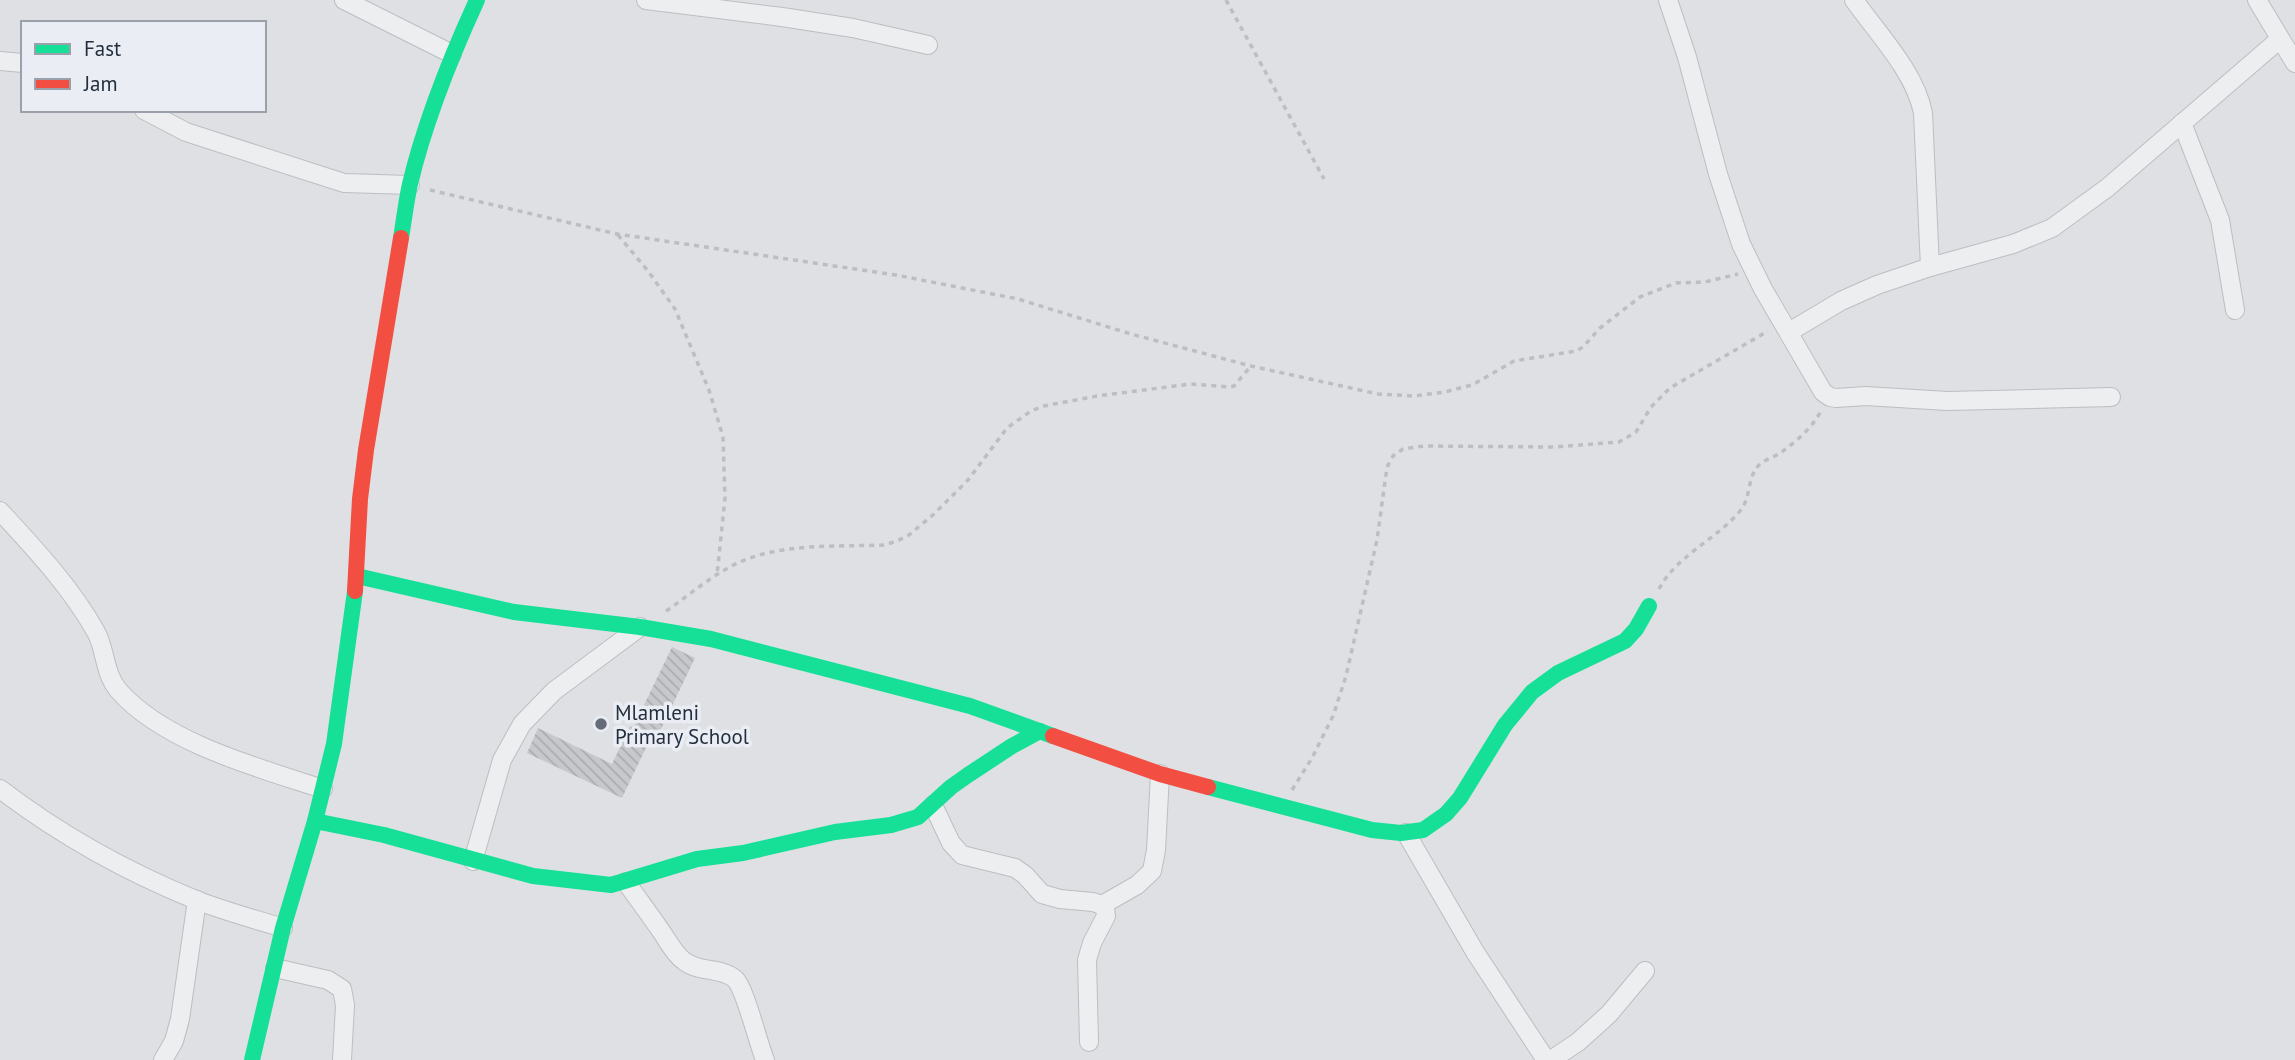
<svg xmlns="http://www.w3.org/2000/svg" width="2295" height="1060" font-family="'PT Sans',sans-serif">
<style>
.building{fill:url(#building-back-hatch)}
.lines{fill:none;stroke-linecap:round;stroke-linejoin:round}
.street-casing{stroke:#bcbec1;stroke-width:20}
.path{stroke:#bcbec2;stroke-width:3.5;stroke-dasharray:5 5;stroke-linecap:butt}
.street{stroke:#eceef0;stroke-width:18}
.fast{stroke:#16e098;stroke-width:16}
.jam{stroke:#f24e42;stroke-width:16}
.poi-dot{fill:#656c77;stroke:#eaeef4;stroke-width:2.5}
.labels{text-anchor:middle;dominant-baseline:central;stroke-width:7;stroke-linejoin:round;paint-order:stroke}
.poi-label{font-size:21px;fill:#242e3d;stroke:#eaeef4;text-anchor:start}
</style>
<defs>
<pattern id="building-back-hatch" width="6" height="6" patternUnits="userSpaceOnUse" patternTransform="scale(1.75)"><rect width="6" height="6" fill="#c6c8cb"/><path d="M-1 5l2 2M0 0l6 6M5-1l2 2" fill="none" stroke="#aaacaf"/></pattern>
</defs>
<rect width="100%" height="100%" fill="#dee0e3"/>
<polygon class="building" points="672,647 695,658 660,731 655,729 622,798 527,753 538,728 612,764 630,726 633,728"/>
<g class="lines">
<g class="street-casing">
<g id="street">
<polyline points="344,0 452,54"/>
<polyline points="646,0 782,17 853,28 928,45"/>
<polyline points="1668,0 1687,57 1718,174 1741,244 1763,289 1823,392 1830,397 1836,398 1866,396 1947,401 2111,397"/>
<path d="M1854,0C1878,34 1915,72 1923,113L1930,267"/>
<polyline points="2257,0 2295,63"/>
<polyline points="0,61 23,63"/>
<polyline points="144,110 186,132 344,183 410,185"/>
<polyline points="2182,123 2220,220 2235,310"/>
<polyline points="1789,332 1841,301 1877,285 1930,267 2013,244 2052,228 2107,188 2280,39"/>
<path d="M0,511C34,548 71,587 96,632C106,650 104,674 119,691C165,743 259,768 323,789"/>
<path d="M0,789C59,834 127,872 196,900C224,911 254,919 283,928"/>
<polyline points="933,805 951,843 962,855 1015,868 1025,875 1042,894 1060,899 1093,902 1102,905 1105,908 1106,916 1092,943 1087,960 1089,1042"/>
<polyline points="1406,833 1475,952 1546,1060"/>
<polyline points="473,861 502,760 522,724 554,691 640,627"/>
<path d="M626,882C638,899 650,915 661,931C668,941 674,954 684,961C699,973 721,967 735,979C745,988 758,1043 765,1060"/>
<polyline points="1102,905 1137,885 1152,871 1156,850 1160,774"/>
<polyline points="275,968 328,980 342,989 345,1005 342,1060"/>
<polyline points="163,1060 174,1041 180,1019 197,900"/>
<polyline points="1551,1060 1578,1042 1609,1014 1645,971"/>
</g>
</g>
<g class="path">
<polyline points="1226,0 1324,179"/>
<polyline points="430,190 617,234 896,275 1018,299 1131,334 1251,366 1378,394 1414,396 1445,392 1472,385 1514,361 1576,351 1583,347 1600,328 1640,297 1676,283 1705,282 1738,274"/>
<polyline points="618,235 648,271 675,309 709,390 723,437 725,498 717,575"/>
<path d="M1659,589C1677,555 1716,540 1740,511C1752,497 1746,476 1761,463C1767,459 1774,457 1780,453C1796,442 1812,428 1821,411"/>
<path d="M666,611C687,597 706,580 728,568C773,542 834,547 884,545L897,541L909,535L934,514L968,480L1007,428L1031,411L1044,406L1097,396L1191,384L1230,387L1234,386L1251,366"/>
<polyline points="1292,790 1312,758 1333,716 1346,676 1377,540 1387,467 1393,456 1403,449 1424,446 1554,447 1619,442 1636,432 1651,407 1670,388 1768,331"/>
</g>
<use href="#street" class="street"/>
<g class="fast">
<path d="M401,238C404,220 406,202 410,184C425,121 450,59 477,0"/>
<polyline points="357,576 514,612 640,627 711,639 970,706 1053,736"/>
<polyline points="1208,787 1372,830 1401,833 1423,830 1446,814 1460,798 1505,725 1532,692 1558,673 1625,641 1636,629 1649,606"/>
<polyline points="315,821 384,835 533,876 611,885 697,859 743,853 835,832 891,825 918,817 951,787 968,775 1012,746 1040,731"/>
<polyline points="252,1060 283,928 315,821 334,744 355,591"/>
</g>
<g class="jam">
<polyline points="355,591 360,499 366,450 401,238"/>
<polyline points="1053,736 1160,774 1208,787"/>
</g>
</g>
<circle class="poi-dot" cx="601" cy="724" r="7"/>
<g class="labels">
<g class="poi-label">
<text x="615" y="712">Mlamleni<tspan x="615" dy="24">Primary School</tspan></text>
</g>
</g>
<rect x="21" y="21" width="245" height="91" fill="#eaeef4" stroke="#9ba1ab" stroke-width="2"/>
<rect x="35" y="44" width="35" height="10" fill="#16e098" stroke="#9ba1ab" stroke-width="2"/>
<text x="84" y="56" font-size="21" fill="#242e3d">Fast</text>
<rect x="35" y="79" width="35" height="10" fill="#f24e42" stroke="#9ba1ab" stroke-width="2"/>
<text x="84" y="91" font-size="21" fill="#242e3d">Jam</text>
</svg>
